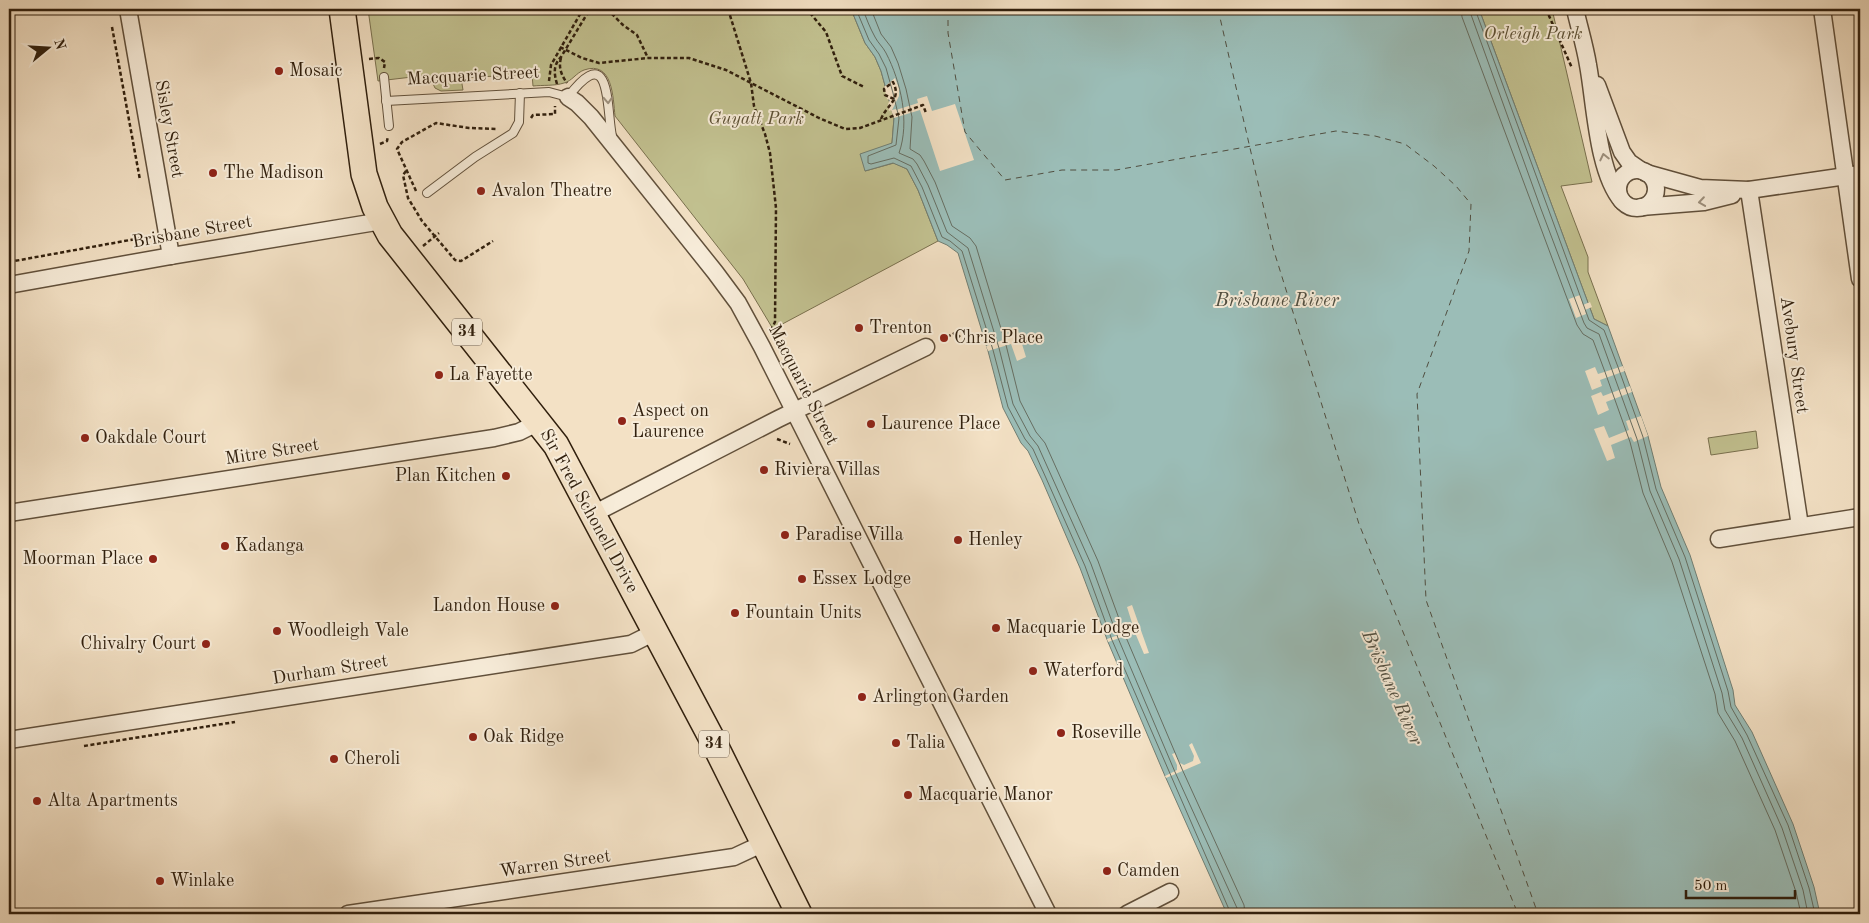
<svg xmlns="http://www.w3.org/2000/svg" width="1869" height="923" font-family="'Old Standard TT',serif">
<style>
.green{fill:#c2c190;stroke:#79704e}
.water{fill:#9bbdb7;stroke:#707e73}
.pier{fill:#f3e1c5}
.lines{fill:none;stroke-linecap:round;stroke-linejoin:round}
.shore{stroke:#666e62;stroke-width:1}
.ferry{stroke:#504e40;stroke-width:1;stroke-dasharray:6 5;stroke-linecap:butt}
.service-casing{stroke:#61503b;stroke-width:10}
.minor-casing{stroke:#61503b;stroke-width:19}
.primary-casing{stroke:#301f0d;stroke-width:28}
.path{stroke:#301f0d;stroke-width:2.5;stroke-dasharray:4 2.5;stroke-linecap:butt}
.service{stroke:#f7ecd9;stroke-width:8}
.minor{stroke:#f7ecd9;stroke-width:16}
.primary{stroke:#f3e1c5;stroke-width:25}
.oneway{stroke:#9d907d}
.poi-dot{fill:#8f2418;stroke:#f7ecd9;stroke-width:2}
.labels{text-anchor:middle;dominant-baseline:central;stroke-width:4;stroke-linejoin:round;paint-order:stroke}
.shield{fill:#f7ecd9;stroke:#6c5c4a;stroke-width:1}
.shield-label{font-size:16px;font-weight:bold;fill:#301f0d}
.park-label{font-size:18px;font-style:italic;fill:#5c5034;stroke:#f7ecd9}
.poi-label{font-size:18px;fill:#301f0d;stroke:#f7ecd9;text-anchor:start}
.street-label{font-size:18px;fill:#301f0d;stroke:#f7ecd9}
.water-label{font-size:19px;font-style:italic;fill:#504e40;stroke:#f7ecd9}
</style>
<rect width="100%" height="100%" fill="#f3e1c5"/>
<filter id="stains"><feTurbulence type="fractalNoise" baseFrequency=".004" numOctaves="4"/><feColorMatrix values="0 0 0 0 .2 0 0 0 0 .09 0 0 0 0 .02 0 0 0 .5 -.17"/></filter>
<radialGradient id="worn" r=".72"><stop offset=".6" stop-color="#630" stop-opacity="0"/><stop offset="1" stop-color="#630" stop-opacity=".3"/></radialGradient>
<g class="green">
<path d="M368,9H851L865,43L875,57L881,71L894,118L892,143L865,171L894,163L907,169L918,190L938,241L773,329L743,279L615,116C613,98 613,60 584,70C576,73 572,81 564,83C555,86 543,85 533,86L532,74L461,78L463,90L441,91L435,88L429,75L378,81Z"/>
<polygon points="1479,9 1552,9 1592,182 1561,186 1588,257 1588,272 1608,326 1594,319"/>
<polygon points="1756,431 1758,448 1711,455 1708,438"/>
</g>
<polygon class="water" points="851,9 1479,9 1594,319 1608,326 1648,436 1661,487 1690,555 1733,690 1735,705 1752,732 1793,824 1814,887 1820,914 1227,914 1165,776 1108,642 1080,568 1042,480 1028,451 1021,443 1003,408 988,351 958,253 947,245 938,241 918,190 907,169 893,163 865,171 860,154 892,143 894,118 881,71 875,57 865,43"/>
<g class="pier">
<polygon points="895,78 899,88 899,96 892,110 896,109 896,110 918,103 917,99 927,96 932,111 955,104 974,160 940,171 920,110 894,118 891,110 889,111 888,104 890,100 887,99 884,87"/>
<polygon points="1580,295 1583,305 1590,302 1592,307 1585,310 1586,314 1576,318 1569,299"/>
<polygon points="1018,331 1026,357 1017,361 1011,344 988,351 986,346 1009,338 1008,334"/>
<polygon points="1623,366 1625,371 1600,380 1602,386 1592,390 1585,371 1595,367 1598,374"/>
<polygon points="1630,386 1632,392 1606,402 1609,410 1598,415 1591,396 1601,392 1603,396"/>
<polygon points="1641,416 1648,436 1634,442 1631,437 1611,445 1615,458 1607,461 1594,429 1604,426 1609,438 1629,430 1626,421"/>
<polygon points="1132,605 1149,653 1144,654 1136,635 1131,634 1108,642 1107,639 1130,631 1133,626 1127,607"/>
<polygon points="1192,743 1201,763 1166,778 1165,776 1177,770 1177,765 1172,754 1175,753 1180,763 1184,765 1193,761 1194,756 1189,745"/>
</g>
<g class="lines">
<g class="shore">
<polyline points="856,9 869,40 879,54 886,68 893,93 899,118 896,145 868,156 868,163 871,164 894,158 911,166 922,187 942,237 950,241 962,251 993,350 1008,407 1025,439 1033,449 1046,478 1085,566 1112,640 1231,914"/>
<path d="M863,9C866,18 870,28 875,37C878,43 883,47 886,53C901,82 910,122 899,153L913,159L917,164L928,185L947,232L968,248L999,348L1013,404L1030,436L1038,446L1091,564L1118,638L1175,772L1237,908V914"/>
<polyline points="871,9 881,34 891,47 898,63 906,89 912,117 910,149 920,155 924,161 935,182 952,226 970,238 976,246 1006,345 1020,401 1036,432 1045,443 1098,561 1125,635 1182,769 1244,905 1245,914"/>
<polyline points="1461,9 1462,17 1577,325 1583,334 1593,340 1605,372 1630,442 1643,493 1672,562 1715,694 1718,713 1735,741 1775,830 1796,892 1801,914"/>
<polyline points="1469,9 1541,209 1584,323 1587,328 1599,334 1637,439 1650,491 1679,559 1722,693 1725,710 1742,738 1782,828 1803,890 1808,914"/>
<polyline points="1475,9 1589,320 1604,330 1618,367 1643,437 1656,489 1685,557 1728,691 1731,707 1747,735 1788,825 1809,888 1815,914"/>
</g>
<g class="ferry">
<polyline points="948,9 948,33 965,132 1005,180 1062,170 1116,170 1336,131 1375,136 1405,144 1434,166 1456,186 1471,204 1469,251 1417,394 1426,600 1538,914"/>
<polyline points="1218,9 1273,248 1359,524 1518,914"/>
</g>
<g class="service-casing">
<g id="service">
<polyline points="384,77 389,126"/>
<path d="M386,101L549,92L568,97C612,39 606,108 612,136"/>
<polyline points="427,193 475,157 513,133 519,122 520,93"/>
</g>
</g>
<g class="minor-casing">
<g id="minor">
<polyline points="128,9 171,256"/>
<path d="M1575,9C1579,27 1585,46 1588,65C1595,102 1597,172 1622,201"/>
<polyline points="1822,9 1860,279"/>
<polyline points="1597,85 1622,152 1629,162 1642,171"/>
<polyline points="568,97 577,103 591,117 715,272 738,303 762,347 1048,914"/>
<circle cx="1637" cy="189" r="19"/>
<polyline points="1646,173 1700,188 1749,190 1860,174"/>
<polyline points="1749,190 1800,526"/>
<polyline points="1641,207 1704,202 1732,195"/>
<polyline points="9,285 171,256 382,221"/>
<polyline points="9,513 494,438 519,432 539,422"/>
<polyline points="593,514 778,419 926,347"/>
<polyline points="1719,539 1860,517"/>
<polyline points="9,740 631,644 655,632"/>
<polyline points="348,914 734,857 764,843"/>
<polyline points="1127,914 1170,892"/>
</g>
</g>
<g class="primary-casing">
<polyline id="primary" points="342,9 364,174 375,207 390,235 556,445 712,739 799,914"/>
</g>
<g class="path">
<polyline points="607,9 623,25 637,35 648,58"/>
<polyline points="728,9 751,83 754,106 765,134 770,153 776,208 775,322 770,332"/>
<polyline points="1546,9 1572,68"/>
<polyline points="810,13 826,32 842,76 864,87"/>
<polyline points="112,27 140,180"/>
<polyline points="560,47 582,58 599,63 648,58 689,58 726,70 819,118 845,129 860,128 923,105 926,113"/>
<path d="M561,58C558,68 562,76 567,83"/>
<polyline points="369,59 379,58 385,62 384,68"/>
<polyline points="549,81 551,65 583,9"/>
<path d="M557,84C554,74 553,65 561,57L590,9"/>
<polyline points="531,118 533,115 555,114 555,106"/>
<path d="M881,119C887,104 902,100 893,82L884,89L885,95L894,99"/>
<polyline points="380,144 387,141 388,136"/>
<polyline points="406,171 403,175 408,198 422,221 455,260 461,261 493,241"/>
<polyline points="416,191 397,149 402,142 436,123 469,128 497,129"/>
<polyline points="423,246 439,233"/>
<polyline points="9,262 152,236"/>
<polyline points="947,337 955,333 960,337"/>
<polyline points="777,439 790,444"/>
<polyline points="84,746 235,722"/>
</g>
<use href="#service" class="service"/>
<use href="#minor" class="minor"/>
<use href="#primary" class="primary"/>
</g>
<defs><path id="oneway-chevron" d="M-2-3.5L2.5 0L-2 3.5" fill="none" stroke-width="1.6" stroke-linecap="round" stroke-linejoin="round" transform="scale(1.25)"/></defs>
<g class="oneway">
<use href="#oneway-chevron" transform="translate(608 100) rotate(87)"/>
<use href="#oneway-chevron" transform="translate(1604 157) rotate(-103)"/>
<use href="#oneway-chevron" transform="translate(1702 202) rotate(172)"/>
</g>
<g class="poi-dot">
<circle cx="279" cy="71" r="5"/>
<circle cx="213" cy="173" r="5"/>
<circle cx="481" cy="191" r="5"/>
<circle cx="859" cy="328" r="5"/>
<circle cx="944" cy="338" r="5"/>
<circle cx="439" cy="375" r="5"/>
<circle cx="622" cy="421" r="5"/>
<circle cx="871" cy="424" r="5"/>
<circle cx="85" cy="438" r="5"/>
<circle cx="764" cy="470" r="5"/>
<circle cx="506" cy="476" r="5"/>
<circle cx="785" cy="535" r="5"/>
<circle cx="958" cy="540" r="5"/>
<circle cx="225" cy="546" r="5"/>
<circle cx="153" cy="559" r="5"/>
<circle cx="802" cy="579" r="5"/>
<circle cx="555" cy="606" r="5"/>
<circle cx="735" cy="613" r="5"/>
<circle cx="996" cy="628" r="5"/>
<circle cx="277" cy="631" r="5"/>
<circle cx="206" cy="644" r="5"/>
<circle cx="1033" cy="671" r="5"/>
<circle cx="862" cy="697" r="5"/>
<circle cx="1061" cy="733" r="5"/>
<circle cx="473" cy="737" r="5"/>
<circle cx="896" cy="743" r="5"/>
<circle cx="334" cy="759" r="5"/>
<circle cx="908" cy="795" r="5"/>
<circle cx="37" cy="801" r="5"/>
<circle cx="1107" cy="871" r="5"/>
<circle cx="160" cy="881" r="5"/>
</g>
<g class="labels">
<g class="shield">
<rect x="452" y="318.5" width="30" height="27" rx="4"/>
<rect x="699" y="730.5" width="30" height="27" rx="4"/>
</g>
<g class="shield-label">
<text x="467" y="332">34</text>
<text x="714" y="744">34</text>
</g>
<g class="park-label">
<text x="1533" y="34">Orleigh Park</text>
<text x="756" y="119">Guyatt Park</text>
</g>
<g class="poi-label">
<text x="289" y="71">Mosaic</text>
<text x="223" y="173">The Madison</text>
<text x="491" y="191">Avalon Theatre</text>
<text x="869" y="328">Trenton</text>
<text x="954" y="338">Chris Place</text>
<text x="449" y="375">La Fayette</text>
<text x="632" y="411">Aspect on<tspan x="632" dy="21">Laurence</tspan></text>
<text x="881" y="424">Laurence Place</text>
<text x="95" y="438">Oakdale Court</text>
<text x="774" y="470">Riviera Villas</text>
<text x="496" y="476" text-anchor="end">Plan Kitchen</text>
<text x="795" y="535">Paradise Villa</text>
<text x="968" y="540">Henley</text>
<text x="235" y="546">Kadanga</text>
<text x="143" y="559" text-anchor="end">Moorman Place</text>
<text x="812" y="579">Essex Lodge</text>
<text x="545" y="606" text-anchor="end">Landon House</text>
<text x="745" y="613">Fountain Units</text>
<text x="1006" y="628">Macquarie Lodge</text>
<text x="287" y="631">Woodleigh Vale</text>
<text x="196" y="644" text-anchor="end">Chivalry Court</text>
<text x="1043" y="671">Waterford</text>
<text x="872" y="697">Arlington Garden</text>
<text x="1071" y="733">Roseville</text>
<text x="483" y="737">Oak Ridge</text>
<text x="906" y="743">Talia</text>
<text x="344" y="759">Cheroli</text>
<text x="918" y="795">Macquarie Manor</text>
<text x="47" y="801">Alta Apartments</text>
<text x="1117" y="871">Camden</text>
<text x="170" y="881">Winlake</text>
</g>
<g class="street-label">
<text transform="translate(473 76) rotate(-3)">Macquarie Street</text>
<text transform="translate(169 129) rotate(80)">Sisley Street</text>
<text transform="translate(192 232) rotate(-10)">Brisbane Street</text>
<text transform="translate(1794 355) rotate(82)">Avebury Street</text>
<text transform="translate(803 385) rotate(63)">Macquarie Street</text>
<text transform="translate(272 452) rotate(-9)">Mitre Street</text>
<text transform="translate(589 511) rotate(61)">Sir Fred Schonell Drive</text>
<text transform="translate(330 670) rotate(-9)">Durham Street</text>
<text transform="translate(555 864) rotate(-8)">Warren Street</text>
</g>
<g class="water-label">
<text x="1277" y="301">Brisbane River</text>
<text transform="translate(1391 688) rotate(66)">Brisbane River</text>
</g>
</g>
<rect width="1869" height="923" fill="none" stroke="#f3e1c5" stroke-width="30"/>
<rect x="10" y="10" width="1849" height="903" fill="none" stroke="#301f0d" stroke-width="2.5"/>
<rect x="15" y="15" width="1839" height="893" fill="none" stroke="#301f0d"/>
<g transform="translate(48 48) rotate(72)" stroke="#f7ecd9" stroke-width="4" paint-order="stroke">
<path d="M0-4L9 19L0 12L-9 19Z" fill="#301f0d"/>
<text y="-8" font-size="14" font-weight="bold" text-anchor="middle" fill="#301f0d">N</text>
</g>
<path d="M1686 890v8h109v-8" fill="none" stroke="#301f0d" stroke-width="2.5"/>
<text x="1694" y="890" font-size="15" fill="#301f0d" stroke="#f7ecd9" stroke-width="4" paint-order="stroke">50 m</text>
<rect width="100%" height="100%" filter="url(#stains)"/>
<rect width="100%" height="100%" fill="url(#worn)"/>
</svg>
